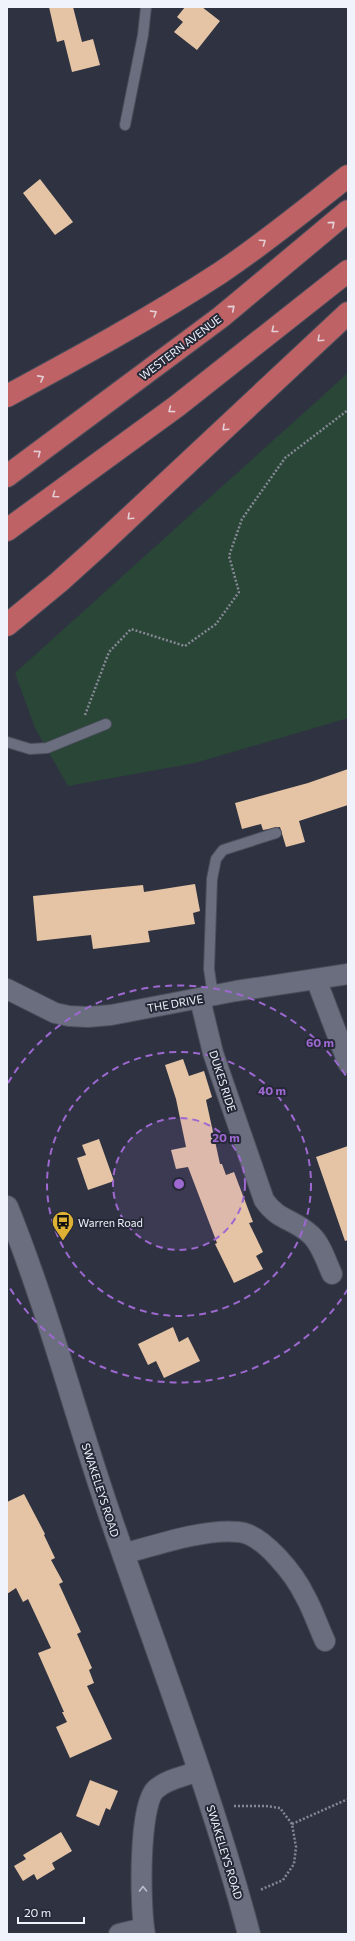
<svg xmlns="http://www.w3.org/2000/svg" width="355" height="1941" font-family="Commissioner,sans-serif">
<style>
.green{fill:#294637}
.building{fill:#e5c4a5}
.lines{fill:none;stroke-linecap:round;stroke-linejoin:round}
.lane-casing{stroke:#4b4e5b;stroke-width:12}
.street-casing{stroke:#4b4e5b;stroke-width:22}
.secondary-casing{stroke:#4b4e5b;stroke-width:24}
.highway-casing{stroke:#4b4e5b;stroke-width:24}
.path{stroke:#868995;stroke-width:2.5;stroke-dasharray:2 2;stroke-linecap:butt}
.lane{stroke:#6a6e7f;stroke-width:10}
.street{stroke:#6a6e7f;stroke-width:20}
.secondary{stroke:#6a6e7f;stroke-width:22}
.highway{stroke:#bf6265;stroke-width:22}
.oneway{stroke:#e4cfd6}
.oneway2{stroke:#babeca}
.ring{fill:none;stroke:#9e68d1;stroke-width:2;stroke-dasharray:7 5}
.labels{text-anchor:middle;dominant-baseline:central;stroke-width:4;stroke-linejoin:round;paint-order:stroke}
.street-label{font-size:11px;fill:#f0f3fc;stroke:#252937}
.poi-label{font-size:11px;fill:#f0f3fc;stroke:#252937;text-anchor:start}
.centre{fill:#9e68d1;stroke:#252937;stroke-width:2}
.ring-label{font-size:12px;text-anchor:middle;font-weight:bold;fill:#9e68d1;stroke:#252937;stroke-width:4;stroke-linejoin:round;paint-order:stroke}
</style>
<rect width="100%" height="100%" fill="#2f3341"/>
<polygon class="green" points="348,373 348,718 195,763 68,786 35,728 15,673"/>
<g class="building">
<polygon points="49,7 73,7 82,42 93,39 100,65 72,72 64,40 57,42"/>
<polygon points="185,7 202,7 220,21 197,50 174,32 183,22 177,17"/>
<polygon points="40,179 73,222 55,235 23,193"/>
<polygon points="348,769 348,805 299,821 305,842 286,847 280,827 263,830 261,824 242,829 235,803 308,783"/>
<polygon points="195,884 200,911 193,913 195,924 148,931 150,942 93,949 91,935 37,941 33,896 143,885 144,892"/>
<polygon points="183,1059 189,1076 204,1071 212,1097 206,1100 220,1164 222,1164 226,1175 234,1172 253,1222 249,1223 263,1252 256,1256 263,1269 234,1283 215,1244 217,1243 188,1167 176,1169 171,1150 186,1147 176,1099 165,1065"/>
<polygon points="99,1139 114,1181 88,1190 77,1158 86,1155 82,1145"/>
<polygon points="348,1146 348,1240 345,1241 316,1157"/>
<polygon points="173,1327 179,1342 188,1337 200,1361 164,1378 156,1361 148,1365 138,1344"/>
<polygon points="24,1494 45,1534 44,1535 55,1558 51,1560 63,1582 59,1584 81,1632 77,1634 92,1668 89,1670 94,1683 87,1686 112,1739 70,1758 56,1727 67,1722 62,1712 64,1712 38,1653 51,1648 28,1599 23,1602 16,1588 7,1594 7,1502"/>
<polygon points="90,1780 118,1791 110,1810 106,1808 99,1826 76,1816"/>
<polygon points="61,1832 72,1851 52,1863 55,1869 37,1880 34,1874 23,1881 14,1866 26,1859 23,1855"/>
</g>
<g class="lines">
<g class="lane-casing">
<g id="lane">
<polyline points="125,125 143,35 146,7"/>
<polyline points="7,742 30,749 47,748 106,724"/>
<polyline points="213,996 209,969 212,879 216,859 223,850 276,833"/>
</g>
</g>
<g class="street-casing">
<g id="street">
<polyline points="316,979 348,1063"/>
<polyline points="7,989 55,1013 69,1016 88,1017 111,1015 236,991 348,974"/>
<path d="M200,999L213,1053L264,1200C278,1221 295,1219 311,1235C321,1244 326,1261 332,1274"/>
<path d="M123,1554C156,1545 206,1528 239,1532C263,1534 295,1575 305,1596C313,1610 318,1626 325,1641"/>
<polyline points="119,1934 144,1928"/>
<path d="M145,1934C140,1910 138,1804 156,1789C167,1779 186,1776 199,1771"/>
</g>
</g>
<g class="secondary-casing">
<path id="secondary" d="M7,1207C47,1306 74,1410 108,1510C156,1651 211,1790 249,1934"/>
</g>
<g class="highway-casing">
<g id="highway">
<path d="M7,396C79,357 151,318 220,273C265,243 306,209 348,176"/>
<polyline points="7,476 221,317 348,211"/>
<polyline points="7,530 177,406 348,271"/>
<polyline points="7,625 59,582 100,545 348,313"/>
</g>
</g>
<g class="path">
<polyline points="85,715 109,652 131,629 185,646 216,624 239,592 229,556 242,519 285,458 348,410"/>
<polyline points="234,1806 266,1806 280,1808 292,1824 296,1847 294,1864 283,1880 260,1890"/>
<polyline points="292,1824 348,1799"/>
</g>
<use href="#lane" class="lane"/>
<use href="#street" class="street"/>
<use href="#secondary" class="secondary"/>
<use href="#highway" class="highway"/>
</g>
<defs><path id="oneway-chevron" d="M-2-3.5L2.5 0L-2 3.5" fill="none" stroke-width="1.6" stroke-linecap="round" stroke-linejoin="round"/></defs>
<g class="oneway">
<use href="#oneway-chevron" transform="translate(332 224) rotate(-40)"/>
<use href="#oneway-chevron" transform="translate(263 242) rotate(-35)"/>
<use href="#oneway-chevron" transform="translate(232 308) rotate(-40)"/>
<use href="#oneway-chevron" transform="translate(154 313) rotate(-32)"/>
<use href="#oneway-chevron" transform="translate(274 330) rotate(141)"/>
<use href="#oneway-chevron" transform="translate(320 339) rotate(137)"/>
<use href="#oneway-chevron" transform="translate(41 378) rotate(-28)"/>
<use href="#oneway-chevron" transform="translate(171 410) rotate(143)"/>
<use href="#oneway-chevron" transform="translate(225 428) rotate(137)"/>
<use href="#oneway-chevron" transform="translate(38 453) rotate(-37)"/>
<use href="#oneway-chevron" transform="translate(55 495) rotate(145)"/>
<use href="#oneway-chevron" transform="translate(130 517) rotate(137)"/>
</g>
<use class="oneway2" href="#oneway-chevron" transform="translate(143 1889) rotate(-91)"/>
<circle cx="179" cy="1184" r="66" fill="#9e68d1" fill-opacity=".12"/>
<g class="ring">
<circle cx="179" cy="1184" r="66"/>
<circle cx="179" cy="1184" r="132"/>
<path d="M348 1289A199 199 0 0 1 8 1285M8 1083A199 199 0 0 1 348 1079"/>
</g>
<defs>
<g id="bus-pin" transform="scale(1.15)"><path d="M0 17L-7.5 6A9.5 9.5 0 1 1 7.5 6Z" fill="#ddb133" stroke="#252937"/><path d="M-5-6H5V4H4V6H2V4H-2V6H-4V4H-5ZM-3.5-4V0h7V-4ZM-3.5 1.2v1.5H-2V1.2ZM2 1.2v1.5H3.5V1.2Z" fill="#111"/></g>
</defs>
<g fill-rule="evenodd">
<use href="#bus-pin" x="63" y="1222"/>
</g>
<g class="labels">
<g class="street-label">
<text transform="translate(180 347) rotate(-37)">WESTERN AVENUE</text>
<text transform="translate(175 1003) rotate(-10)">THE DRIVE</text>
<text transform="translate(223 1081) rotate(72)">DUKES RIDE</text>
<text transform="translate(101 1490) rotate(72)">SWAKELEYS ROAD</text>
<text transform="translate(225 1852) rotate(73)">SWAKELEYS ROAD</text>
</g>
<g class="poi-label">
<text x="78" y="1222">Warren Road</text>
</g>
</g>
<circle cx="179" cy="1184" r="6" class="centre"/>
<g class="ring-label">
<text x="320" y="1047">60 m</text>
<text x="272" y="1095">40 m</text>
<text x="226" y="1142">20 m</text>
</g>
<rect width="355" height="1941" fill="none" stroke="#f0f3fc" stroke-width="16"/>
<path d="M18 1917v6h66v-6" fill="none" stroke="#f0f3fc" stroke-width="2"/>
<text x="24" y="1917" font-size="12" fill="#f0f3fc" stroke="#252937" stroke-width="3" paint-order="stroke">20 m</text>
</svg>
